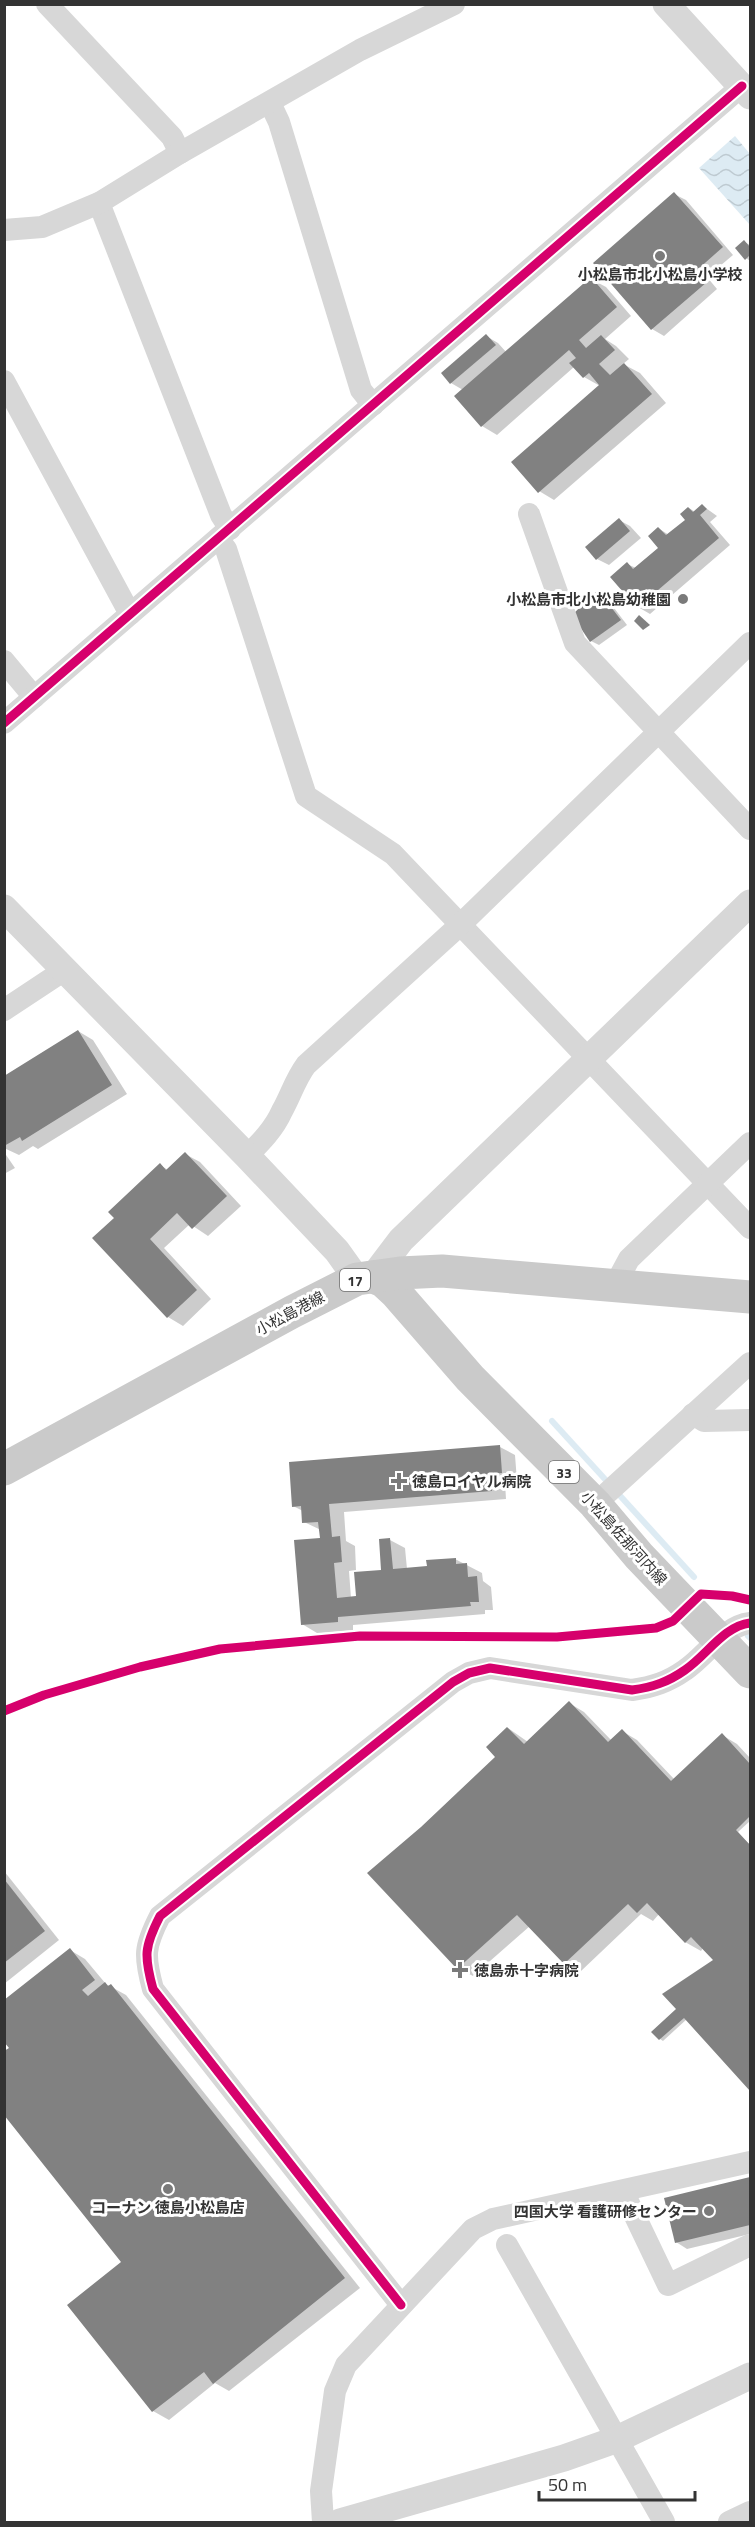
<svg xmlns="http://www.w3.org/2000/svg" width="755" height="2527" font-family="'Titillium Web','Noto Sans JP',sans-serif">
<style>
.water{fill:url(#water-waves)}
.shadow{fill:#0003}
.lines{fill:none;stroke-linecap:round;stroke-linejoin:round}
.stream{stroke:#ddebf3;stroke-width:6}
.building{fill:#818181}
.minor{stroke:#d7d7d7;stroke-width:22}
.tertiary{stroke:#d7d7d7;stroke-width:27}
.primary{stroke:#cacaca;stroke-width:33}
.cycleway-casing{stroke:#fff;stroke-width:13}
.cycleway{stroke:#d6006c;stroke-width:9}
.poi-dot{fill:#7a7a7a;stroke:#fff;stroke-width:2}
.labels{text-anchor:middle;dominant-baseline:central;stroke-width:6;stroke-linejoin:round;paint-order:stroke}
.shield{fill:#fff;stroke:#707070;stroke-width:1.5}
.shield-label{font-size:14px;font-weight:bold;fill:#333}
.poi-label{font-size:15px;font-weight:bold;fill:#333;stroke:#fff}
.street-label{font-size:15px;fill:#333;stroke:#fff}
</style>
<defs>
<pattern id="water-waves" width="16" height="10" patternUnits="userSpaceOnUse" patternTransform="scale(1.5)"><rect width="16" height="10" fill="#ddebf3"/><path d="M0 5q4-4 8 0t8 0" fill="none" stroke="#becad1"/></pattern>
</defs>
<rect width="100%" height="100%" fill="#fff"/>
<polygon class="water" points="735,136 750,154 750,225 699,168"/>
<g class="shadow">
<polygon points="674,194 686,200 733,255 707,277 717,289 664,336 652,329 595,263"/>
<polygon points="744,242 750,245 750,261 746,258"/>
<polygon points="591,279 606,287 631,316 605,339 616,346 629,359 623,364 640,373 666,403 554,500 539,491 600,386 584,377 574,367 497,435 482,426 463,390 451,383 443,373 486,336 498,343 507,353"/>
<polygon points="703,506 717,516 710,522 730,545 650,614 638,607 627,564 636,568 660,548 658,528 669,535 687,520 689,508 695,512"/>
<polygon points="619,520 630,526 641,538 609,565 597,559"/>
<polygon points="598,592 605,596 627,625 599,645 591,641"/>
<polygon points="78,1031 93,1040 127,1094 38,1149 33,1146 19,1155 4,1148 4,1078"/>
<polygon points="4,1152 15,1168 4,1174"/>
<polygon points="185,1154 200,1162 241,1206 208,1236 190,1224 164,1248 211,1299 183,1326 168,1317 116,1218 160,1165 168,1170"/>
<polygon points="500,1447 515,1455 517,1481 505,1482 506,1499 344,1512 346,1541 355,1546 356,1570 349,1571 351,1598 358,1597 383,1571 390,1540 405,1548 407,1569 428,1567 455,1559 482,1573 483,1581 491,1587 493,1610 485,1610 485,1614 353,1625 353,1630 317,1633 302,1624 321,1539 321,1530 304,1522 303,1511 293,1506"/>
<polygon points="569,1703 584,1712 612,1741 622,1731 637,1740 675,1780 722,1735 737,1744 750,1758 750,1821 738,1832 750,1845 750,2089 687,2019 663,2041 660,2039 678,2009 715,1960 703,1948 701,1951 685,1942 659,1914 653,1921 641,1914 580,1972 565,1963 530,1926 473,1976 458,1968 422,1828 497,1757 508,1728 528,1742"/>
<polygon points="4,1871 59,1940 4,1984"/>
<polygon points="70,1950 85,1959 106,1984 126,1995 360,2288 229,2391 215,2383 169,2420 153,2411 69,2305 124,2262 11,2048"/>
<polygon points="750,2178 750,2234 687,2249 676,2242 666,2199"/>
</g>
<g class="lines">
<g class="stream">
<polyline points="552,1421 694,1577"/>
<polyline points="748,1636 750,1638"/>
</g>
</g>
<g class="building">
<polygon points="674,192 723,247 697,270 707,282 651,330 593,263"/>
<polygon points="744,240 750,247 750,255 745,260 735,248"/>
<polygon points="591,277 617,307 579,340 586,348 601,335 615,350 599,364 610,375 624,363 652,394 538,493 511,462 599,385 589,373 583,378 569,363 576,358 569,350 481,427 454,396"/>
<polygon points="486,334 496,345 450,384 441,373"/>
<polygon points="702,504 707,509 700,515 719,538 637,608 610,577 627,562 633,569 658,548 648,536 658,527 666,535 685,520 680,514 688,507 693,512"/>
<polygon points="619,518 630,531 596,560 585,547"/>
<polygon points="598,590 621,620 590,642 572,615"/>
<polygon points="639,615 650,625 643,630 634,621"/>
<polygon points="78,1030 112,1085 22,1141 20,1137 4,1146 4,1076"/>
<polygon points="185,1152 227,1196 192,1229 177,1213 150,1239 197,1290 167,1318 92,1238 114,1218 108,1212 160,1163 166,1170"/>
<polygon points="500,1445 502,1473 490,1474 492,1491 329,1504 332,1537 340,1536 342,1562 334,1563 337,1598 356,1596 354,1572 381,1570 379,1539 390,1538 393,1569 427,1566 426,1560 456,1558 456,1564 467,1563 468,1577 477,1576 479,1602 470,1602 471,1606 338,1617 338,1622 301,1625 294,1540 320,1538 318,1522 302,1523 301,1506 292,1507 289,1462"/>
<polygon points="569,1701 608,1742 622,1729 671,1781 722,1733 750,1764 750,1816 736,1830 750,1845 750,2091 684,2018 659,2040 651,2032 676,2009 662,1994 713,1960 691,1937 685,1943 647,1903 637,1913 628,1904 564,1964 517,1915 457,1969 367,1873 421,1827 495,1757 486,1747 507,1727 524,1744"/>
<polygon points="4,1879 45,1931 4,1963"/>
<polygon points="70,1948 95,1980 82,1990 88,1996 105,1982 108,1986 111,1984 345,2278 213,2384 204,2372 152,2412 67,2305 121,2262 4,2115 4,2051 9,2048 4,2042 4,2000"/>
<polygon points="750,2177 750,2225 675,2243 664,2198"/>
</g>
<g class="lines">
<g class="minor">
<polyline points="47,4 172,137 180,153"/>
<polyline points="270,103 279,122 361,390 373,405"/>
<polyline points="99,203 221,515 230,529"/>
<polyline points="4,230 42,227 99,203 180,153 360,50 454,4"/>
<polyline points="4,381 130,614"/>
<polyline points="529,514 575,643 750,829"/>
<polyline points="218,539 226,549 306,796 393,854 750,1228"/>
<polyline points="4,661 34,697"/>
<polyline points="4,723 742,86"/>
<polyline points="4,1010 66,969"/>
<path d="M247,1156C261,1142 274,1129 282,1111C291,1095 295,1080 306,1065L460,925L750,643"/>
<polyline points="615,1285 629,1259 750,1143"/>
<polyline points="693,1414 704,1421 750,1420"/>
<polyline points="595,1504 750,1363"/>
<polyline points="623,2191 668,2285 750,2245"/>
<polyline points="507,2245 664,2522"/>
<path d="M401,2305L153,1989C144,1956 144,1947 160,1916L453,1682L469,1673L490,1668L632,1690C653,1687 668,1682 685,1670C706,1656 724,1626 750,1623"/>
<polyline points="323,2522 321,2491 335,2391 346,2365 473,2229 493,2219 750,2162"/>
<polyline points="729,2522 750,2512"/>
</g>
<g class="tertiary">
<polyline points="666,4 750,96"/>
<polyline points="4,908 247,1156 337,1251 357,1279"/>
<polyline points="373,1277 401,1240 750,903"/>
<polyline points="340,2522 564,2458 615,2440 750,2376"/>
</g>
<g class="primary">
<polyline points="373,1277 383,1281 396,1293 470,1378 595,1504 639,1556 750,1672"/>
<polyline points="4,1469 292,1312 357,1279 400,1273 442,1271 750,1297"/>
</g>
<g class="cycleway-casing">
<g id="cycleway">
<polyline points="4,723 742,86"/>
<polyline points="4,1711 44,1695 140,1667 220,1649 360,1636 557,1637 656,1628 673,1621 701,1594 732,1596 750,1600"/>
<path d="M401,2305L153,1989C144,1956 144,1947 160,1916L453,1682L469,1673L490,1668L632,1690C653,1687 668,1682 685,1670C706,1656 724,1626 750,1623"/>
</g>
</g>
<use href="#cycleway" class="cycleway"/>
</g>
<g class="poi-dot">
<circle cx="660" cy="256" r="6"/>
<circle cx="683" cy="599" r="6"/>
<path d="M396 1472h6v6h6v6h-6v6h-6v-6h-6v-6h6z"/>
<path d="M457 1961h6v6h6v6h-6v6h-6v-6h-6v-6h6z"/>
<circle cx="168" cy="2189" r="6"/>
<circle cx="709" cy="2211" r="6"/>
</g>
<g class="labels">
<g class="shield">
<rect x="340" y="1269" width="30" height="22" rx="4.5"/>
<rect x="549" y="1461" width="30" height="22" rx="4.5"/>
</g>
<g class="shield-label">
<text x="355" y="1280">17</text>
<text x="564" y="1472">33</text>
</g>
<g class="poi-label">
<text x="660" y="274">小松島市北小松島小学校</text>
<text x="671" y="599" text-anchor="end">小松島市北小松島幼稚園</text>
<text x="412" y="1481" text-anchor="start">徳島ロイヤル病院</text>
<text x="474" y="1970" text-anchor="start">徳島赤十字病院</text>
<text x="168" y="2207">コーナン 徳島小松島店</text>
<text x="697" y="2211" text-anchor="end">四国大学 看護研修センター</text>
</g>
<g class="street-label">
<text transform="translate(290 1313) rotate(-28)">小松島港線</text>
<text transform="translate(624 1538) rotate(48)">小松島佐那河内線</text>
</g>
</g>
<rect width="755" height="2527" fill="none" stroke="#333333" stroke-width="12"/>
<path d="M539 2491v9h156v-9" fill="none" stroke="#333333" stroke-width="3"/>
<text x="548" y="2491" font-size="18" fill="#333333" stroke="#ffffff" stroke-width="4.5" paint-order="stroke">50 m</text>
</svg>
